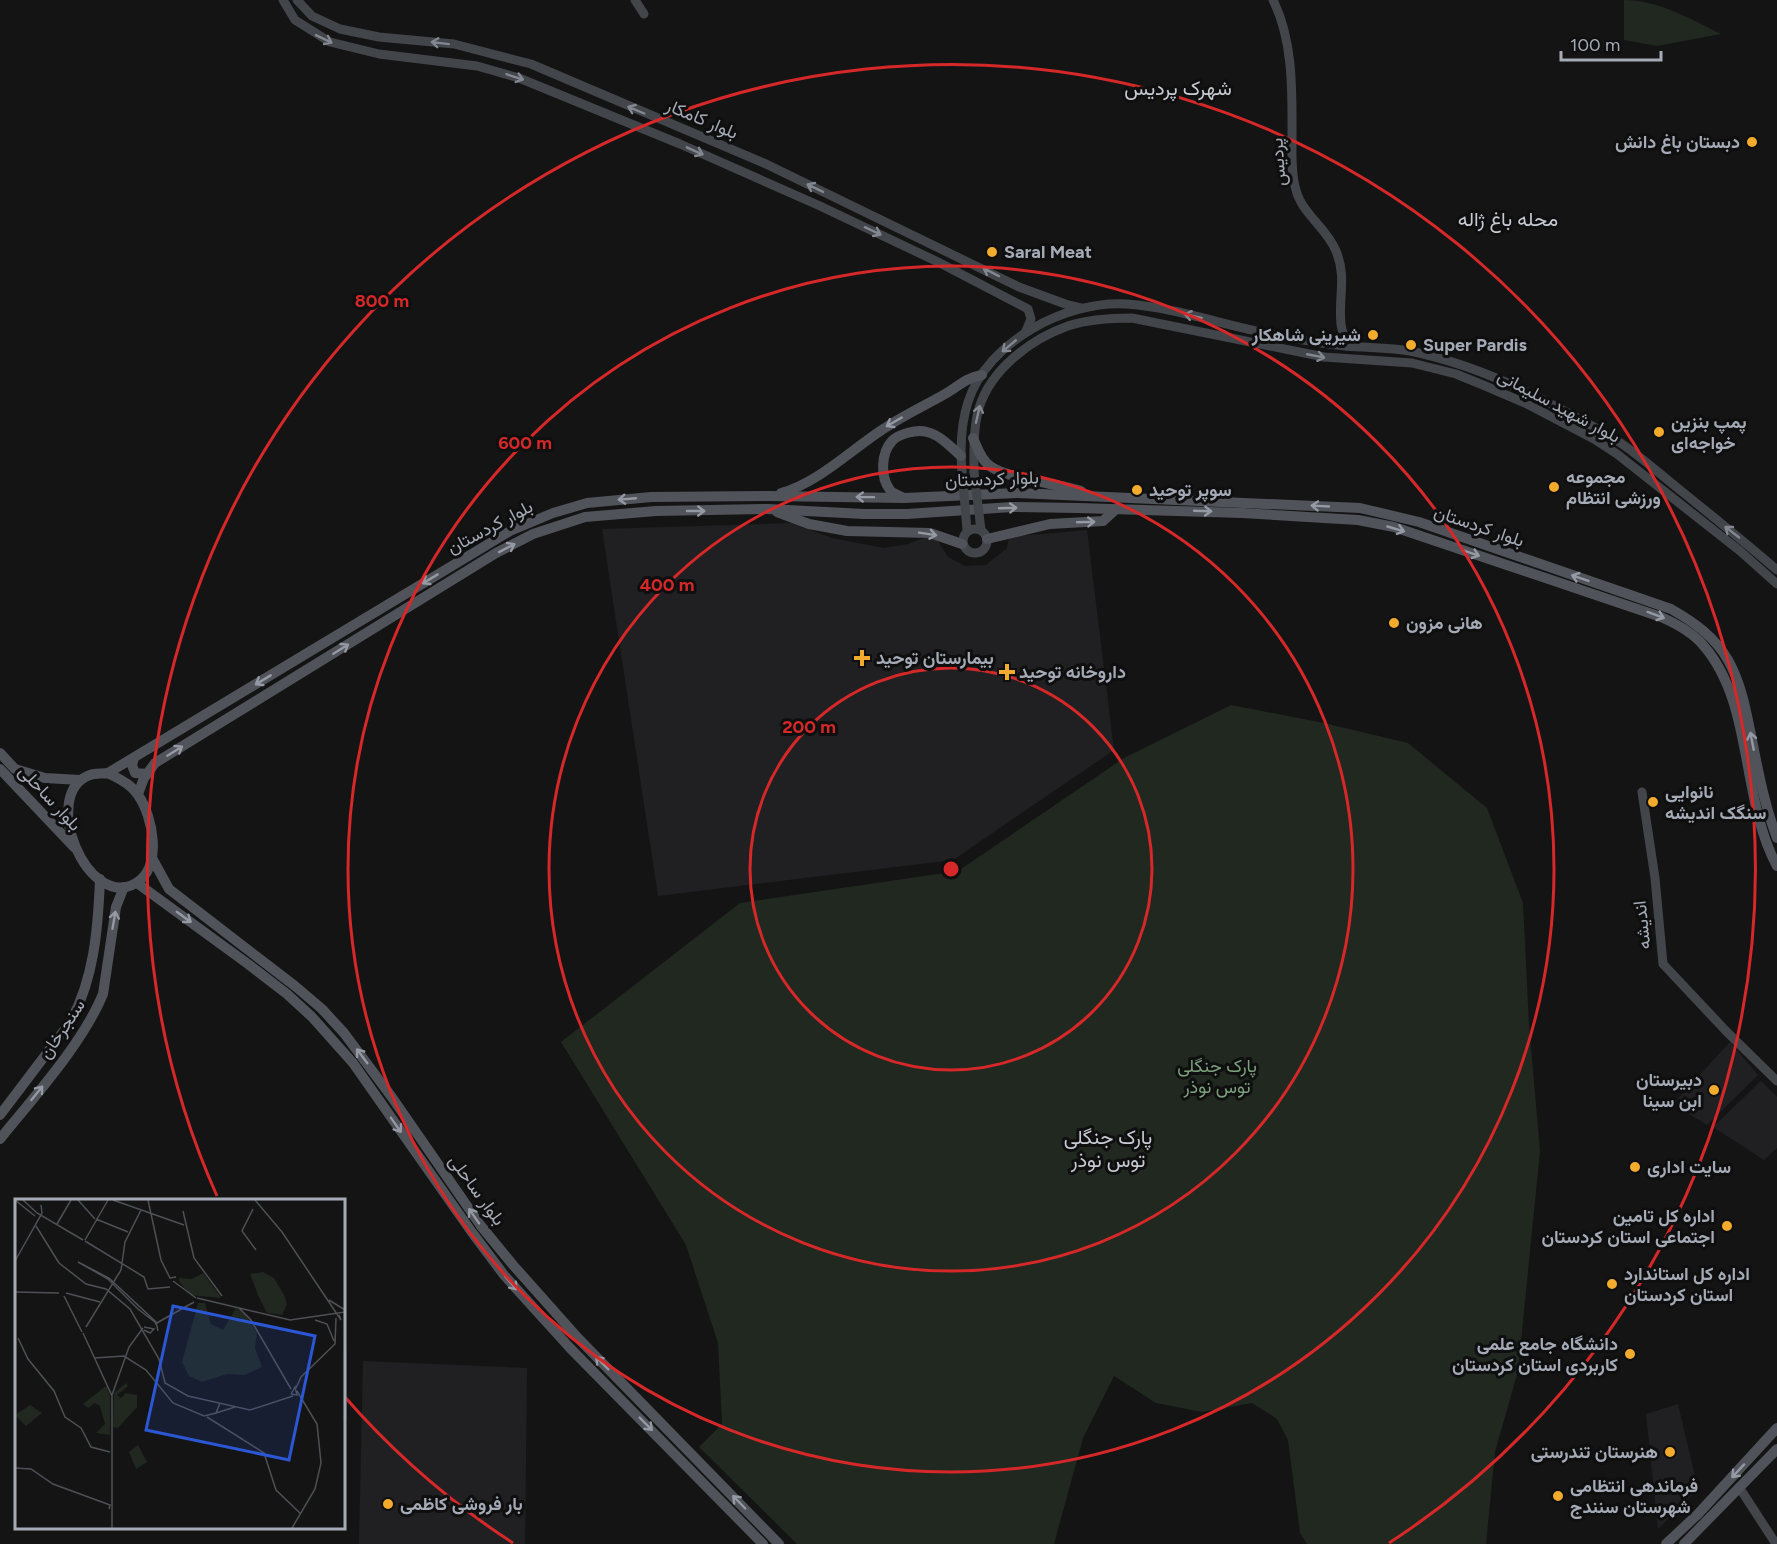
<svg xmlns="http://www.w3.org/2000/svg" width="1777" height="1544" font-family="Figtree,Vazirmatn,sans-serif">
<style>
.built{fill:#202022}
.green{fill:#202820}
.lines{fill:none;stroke-linecap:round;stroke-linejoin:round}
.secondary{stroke:#42454a;stroke-width:9}
.primary{stroke:#505359;stroke-width:10}
.secondary-bridge{stroke:#42454a;stroke-width:9}
.oneway{stroke:#828790}
.oneway2{stroke:#9499a3}
.ring{fill:none;stroke:#d62828;stroke-width:3}
.poi-dot{fill:#f3ab2d;stroke:#0f0f10;stroke-width:2}
.labels{text-anchor:middle;dominant-baseline:central;stroke-width:6;stroke-linejoin:round;paint-order:stroke}
.street-label{font-size:18px;fill:#a5abb6;stroke:#0f0f10}
.poi-label{font-size:18px;font-weight:bold;fill:#a5abb6;stroke:#0f0f10;text-anchor:start}
.park-label{font-size:18px;fill:#7ca17d;stroke:#0f0f10}
.neighbourhood-label{font-size:20px;fill:#c6cad2;stroke:#0f0f10}
.inset-river{fill:none;stroke:#2a3339;stroke-width:3}
.inset-road{fill:none;stroke:#4e5055;stroke-width:1.5}
.view{fill:#2b57d5;fill-opacity:0.15;stroke:#2b57d5;stroke-width:3}
.inset-edge{fill:none;stroke:#a5abb6;stroke-width:3}
.centre{fill:#d62828;stroke:#0f0f10;stroke-width:3}
.ring-label{font-size:18px;text-anchor:middle;font-weight:bold;fill:#d62828;stroke:#0f0f10;stroke-width:6;stroke-linejoin:round;paint-order:stroke}
</style>
<rect width="100%" height="100%" fill="#141415"/>
<g class="built">
<polygon points="792,523 832,538 884,548 908,544 937,533 939,543 948,557 965,566 986,565 1007,548 1009,537 1087,530 1114,750 953,860 658,896 602,529"/>
<polygon points="1730,1042 1758,1075 1707,1125 1673,1104"/>
<polygon points="1761,1081 1777,1097 1777,1148 1764,1160 1713,1127"/>
<polygon points="363,1361 527,1368 525,1544 359,1544"/>
<polygon points="1678,1404 1698,1489 1658,1529 1646,1414"/>
</g>
<g class="green">
<path d="M1624,0C1658,0 1691,19 1721,34L1657,46L1624,40Z"/>
<polygon points="1231,705 1324,723 1408,743 1487,808 1523,903 1529,1025 1540,1151 1518,1371 1495,1452 1486,1544 1307,1544 1300,1533 1288,1440 1277,1419 1252,1403 1202,1412 1156,1403 1114,1376 1083,1438 1054,1544 797,1544 699,1447 722,1424 718,1343 686,1245 561,1042 740,903 958,871 1124,758"/>
</g>
<g class="lines">
<g class="secondary">
<polyline points="283,0 295,20 330,42 379,54 477,66 519,78 680,144 820,206 938,262 1028,309 1031,319 1026,331"/>
<polyline points="297,0 312,16 340,29 379,37 454,44 531,64 766,164 1019,287 1068,305 1081,308"/>
<polyline points="635,0 644,14"/>
<path d="M1273,0C1294,42 1292,94 1292,140C1292,156 1291,174 1296,190C1302,214 1327,228 1336,251C1347,277 1338,298 1341,324C1342,332 1345,339 1347,346"/>
<path d="M962,471C960,448 961,424 968,402C987,342 1066,300 1127,304C1181,308 1233,329 1287,337C1307,341 1326,344 1346,346C1367,348 1390,347 1410,351C1449,359 1487,373 1523,390C1555,406 1588,422 1619,442C1642,457 1663,477 1685,494C1716,519 1747,544 1777,570"/>
<path d="M974,472C974,451 973,429 979,408C991,369 1031,339 1068,326C1089,319 1111,318 1132,318L1324,357L1412,363L1456,374L1483,385L1525,403L1594,439L1617,454L1740,551L1777,584"/>
<circle cx="975" cy="541" r="12"/>
<polyline points="1642,792 1655,878 1663,964 1726,1031 1777,1081"/>
<polyline points="1739,1487 1776,1544"/>
</g>
<g class="primary">
<path d="M973,438C977,447 981,460 990,466C1005,478 1059,484 1081,491"/>
<path d="M781,493C819,483 855,446 888,426C906,414 926,405 945,394C959,386 965,378 982,375"/>
<path d="M902,497C898,495 892,493 890,490C880,477 881,453 892,441C898,434 917,429 927,432C940,435 951,447 961,456"/>
<polyline points="777,512 809,524 847,531 930,533 962,544"/>
<polyline points="987,539 1050,524 1103,521 1116,509"/>
<polyline points="0,753 15,769 45,778 80,780"/>
<polyline points="134,758 132,765 135,773 147,774"/>
<polyline points="0,769 74,847"/>
<path d="M108,773L510,531L553,513L587,503L651,497L769,496L904,498L1017,493L1360,508L1419,522L1671,609C1694,622 1715,637 1728,660C1741,683 1746,710 1751,735C1758,770 1764,804 1777,838"/>
<path d="M108,773C119,779 131,784 138,795C153,816 163,867 136,883C87,912 39,793 90,775C96,773 102,774 108,773Z"/>
<path d="M138,794L144,778L155,763L496,553L533,534L585,517L656,511L768,509L864,514H907L1012,507L1078,508L1242,513L1358,520L1394,527L1661,617C1677,624 1692,632 1703,645C1754,703 1740,798 1777,866"/>
<polyline points="152,858 169,889 295,986 322,1009 344,1033 391,1096 481,1226 513,1265 578,1338 779,1544"/>
<polyline points="137,883 248,964 287,994 312,1017 353,1063 471,1231 504,1275 570,1348 763,1544"/>
<path d="M0,1115L69,1024C94,981 98,929 100,879"/>
<path d="M0,1139C34,1097 83,1043 103,994L116,907L124,887"/>
<polyline points="1666,1544 1698,1514 1777,1428"/>
<polyline points="1684,1544 1777,1449"/>
</g>
<g class="secondary-bridge">
<polyline points="962,471 967,530"/>
<polyline points="974,472 981,530"/>
</g>
</g>
<defs><path id="oneway-shaft" d="M-6 0H5M1.5-3L5.5 0L1.5 3" fill="none" stroke-width="1.6" stroke-linecap="round" stroke-linejoin="round" transform="scale(1.5)"/></defs>
<g class="oneway">
<use href="#oneway-shaft" transform="translate(324 39) rotate(26)"/>
<use href="#oneway-shaft" transform="translate(440 43) rotate(-173)"/>
<use href="#oneway-shaft" transform="translate(515 77) rotate(18)"/>
<use href="#oneway-shaft" transform="translate(636 110) rotate(-157)"/>
<use href="#oneway-shaft" transform="translate(695 151) rotate(24)"/>
<use href="#oneway-shaft" transform="translate(815 188) rotate(-154)"/>
<use href="#oneway-shaft" transform="translate(873 231) rotate(25)"/>
<use href="#oneway-shaft" transform="translate(991 272) rotate(-153)"/>
<use href="#oneway-shaft" transform="translate(1193 316) rotate(-168)"/>
<use href="#oneway-shaft" transform="translate(1009 346) rotate(140)"/>
<use href="#oneway-shaft" transform="translate(1316 356) rotate(11)"/>
<use href="#oneway-shaft" transform="translate(978 414) rotate(-77)"/>
<use href="#oneway-shaft" transform="translate(1732 532) rotate(-142)"/>
</g>
<g class="oneway2">
<use href="#oneway-shaft" transform="translate(894 422) rotate(150)"/>
<use href="#oneway-shaft" transform="translate(865 497) rotate(-179)"/>
<use href="#oneway-shaft" transform="translate(627 499) rotate(175)"/>
<use href="#oneway-shaft" transform="translate(1320 506) rotate(-177)"/>
<use href="#oneway-shaft" transform="translate(1008 508) rotate(-2)"/>
<use href="#oneway-shaft" transform="translate(696 511)"/>
<use href="#oneway-shaft" transform="translate(1203 511) rotate(2)"/>
<use href="#oneway-shaft" transform="translate(1086 522) rotate(-2)"/>
<use href="#oneway-shaft" transform="translate(1396 529) rotate(16)"/>
<use href="#oneway-shaft" transform="translate(928 534) rotate(9)"/>
<use href="#oneway-shaft" transform="translate(507 548) rotate(-27)"/>
<use href="#oneway-shaft" transform="translate(1471 553) rotate(19)"/>
<use href="#oneway-shaft" transform="translate(1580 578) rotate(-161)"/>
<use href="#oneway-shaft" transform="translate(430 579) rotate(149)"/>
<use href="#oneway-shaft" transform="translate(1656 615) rotate(20)"/>
<use href="#oneway-shaft" transform="translate(341 649) rotate(-32)"/>
<use href="#oneway-shaft" transform="translate(263 680) rotate(149)"/>
<use href="#oneway-shaft" transform="translate(1752 741) rotate(-101)"/>
<use href="#oneway-shaft" transform="translate(175 751) rotate(-32)"/>
<use href="#oneway-shaft" transform="translate(184 917) rotate(36)"/>
<use href="#oneway-shaft" transform="translate(114 920) rotate(-80)"/>
<use href="#oneway-shaft" transform="translate(362 1056) rotate(-127)"/>
<use href="#oneway-shaft" transform="translate(37 1093) rotate(-51)"/>
<use href="#oneway-shaft" transform="translate(396 1125) rotate(55)"/>
<use href="#oneway-shaft" transform="translate(474 1216) rotate(-125)"/>
<use href="#oneway-shaft" transform="translate(511 1283) rotate(49)"/>
<use href="#oneway-shaft" transform="translate(602 1363) rotate(-135)"/>
<use href="#oneway-shaft" transform="translate(646 1424) rotate(45)"/>
<use href="#oneway-shaft" transform="translate(1738 1471) rotate(133)"/>
<use href="#oneway-shaft" transform="translate(739 1502) rotate(-134)"/>
</g>
<g class="ring">
<circle cx="951" cy="869" r="201"/>
<circle cx="951" cy="869" r="402"/>
<circle cx="951" cy="869" r="603"/>
<path d="M513 1543A804 804 0 0 1 344 1396M217 1196A804 804 0 1 1 1389 1543"/>
</g>
<g class="poi-dot">
<circle cx="1752" cy="142" r="6"/>
<circle cx="992" cy="252" r="6"/>
<circle cx="1373" cy="335" r="6"/>
<circle cx="1411" cy="345" r="6"/>
<circle cx="1659" cy="432" r="6"/>
<circle cx="1554" cy="487" r="6"/>
<circle cx="1137" cy="490" r="6"/>
<circle cx="1394" cy="623" r="6"/>
<path d="M859 649h6v6h6v6h-6v6h-6v-6h-6v-6h6z"/>
<path d="M1004 663h6v6h6v6h-6v6h-6v-6h-6v-6h6z"/>
<circle cx="1653" cy="802" r="6"/>
<circle cx="1714" cy="1090" r="6"/>
<circle cx="1635" cy="1167" r="6"/>
<circle cx="1727" cy="1226" r="6"/>
<circle cx="1612" cy="1284" r="6"/>
<circle cx="1630" cy="1354" r="6"/>
<circle cx="1670" cy="1452" r="6"/>
<circle cx="1558" cy="1496" r="6"/>
<circle cx="388" cy="1504" r="6"/>
</g>
<g class="labels">
<g class="street-label">
<text transform="translate(702 119) rotate(23)">بلوار کامکار</text>
<text transform="translate(1278 162) rotate(-94)">پردیس</text>
<text transform="translate(1559 406) rotate(28)">بلوار شهید سلیمانی</text>
<text transform="translate(992 479) rotate(-2)">بلوار کردستان</text>
<text transform="translate(1479 526) rotate(19)">بلوار کردستان</text>
<text transform="translate(490 527) rotate(-28)">بلوار کردستان</text>
<text transform="translate(50 798) rotate(47)">بلوار ساحلی</text>
<text transform="translate(1642 925) rotate(-96)">اندیشه</text>
<text transform="translate(62 1029) rotate(-56)">سنجرخان</text>
<text transform="translate(477 1190) rotate(54)">بلوار ساحلی</text>
</g>
<g class="poi-label">
<text x="1740" y="142" text-anchor="end">دبستان باغ دانش</text>
<text x="1004" y="252">Saral Meat</text>
<text x="1361" y="335" text-anchor="end">شیرینی شاهکار</text>
<text x="1423" y="345">Super Pardis</text>
<text x="1671" y="422">پمپ بنزین<tspan x="1671" dy="21">خواجه‌ای</tspan></text>
<text x="1566" y="477">مجموعه<tspan x="1566" dy="21">ورزشی انتظام</tspan></text>
<text x="1149" y="490">سوپر توحید</text>
<text x="1406" y="623">هانی مزون</text>
<text x="876" y="658">بیمارستان توحید</text>
<text x="1019" y="672">داروخانه توحید</text>
<text x="1665" y="792">نانوایی<tspan x="1665" dy="21">سنگک اندیشه</tspan></text>
<text x="1702" y="1080" text-anchor="end">دبیرستان<tspan x="1702" dy="21">ابن سینا</tspan></text>
<text x="1647" y="1167">سایت اداری</text>
<text x="1715" y="1216" text-anchor="end">اداره کل تامین<tspan x="1715" dy="21">اجتماعی استان کردستان</tspan></text>
<text x="1624" y="1274">اداره کل استاندارد<tspan x="1624" dy="21">استان کردستان</tspan></text>
<text x="1618" y="1344" text-anchor="end">دانشگاه جامع علمی<tspan x="1618" dy="21">کاربردی استان کردستان</tspan></text>
<text x="1658" y="1452" text-anchor="end">هنرستان تندرستی</text>
<text x="1570" y="1486">فرماندهی انتظامی<tspan x="1570" dy="21">شهرستان سنندج</tspan></text>
<text x="400" y="1504">بار فروشی کاظمی</text>
</g>
<g class="park-label">
<text x="1217" y="1066">پارک جنگلی<tspan x="1217" dy="21">توس نوذر</tspan></text>
</g>
<g class="neighbourhood-label">
<text x="1178" y="88">شهرک پردیس</text>
<text x="1508" y="219">محله باغ ژاله</text>
<text x="1108" y="1137">پارک جنگلی<tspan x="1108" dy="23">توس نوذر</tspan></text>
</g>
</g>
<g transform="translate(15 1199)">
<rect width="330" height="330" fill="#141415"/>
<path d="M248,73L259,79L269,96L272,105L267,116L252,114L243,96L235,75ZM188,74L205,97V99L176,96L165,84L164,79L177,80ZM183,104H190L196,125L208,131L221,109L230,115L242,133L240,149L247,168L230,176L212,175L187,183L174,177L167,163ZM111,184L113,187L102,196L106,199L111,194L122,196V208L103,229L98,228L99,194ZM91,187L95,197V236L81,234L90,225L85,207L80,204L73,209L68,205ZM15,206L27,214L11,227L0,216ZM123,246L132,263L121,270L114,253Z" fill="#202820"/>
<path class="inset-river" d="M330,152V220"/>
<path class="inset-road" d="M0,1L20,17M8,1L22,14L68,41M63,1L80,20M98,1L169,26M133,1L146,61L155,79L161,78M240,1L267,33L326,121L324,116M238,10L227,32L241,51M168,12L179,59L207,97M81,20L113,33M42,25L56,1M21,27L44,64L71,85L91,90L115,110L144,160L150,184L173,197L235,211L278,197M70,41L93,1M70,42L129,78L133,90L155,88M0,62L27,14L26,6M158,82L181,99M0,93L44,94M51,94L85,103M49,97L67,133M182,99L275,121L330,113M314,101L330,111M224,109L236,121L276,190M300,121L312,125L319,142M141,124L123,110L93,80L63,63L94,79L141,123L143,132M140,125L179,103M71,128L106,71L110,43L126,11M129,131L135,134L139,130L129,128M68,134L97,197V329M3,139L13,160L39,192L50,218L66,229L76,248L95,253M79,159L109,157L131,171L158,204L189,217L201,214L205,204M281,189L286,178L320,145L321,119M276,195L282,196L280,188L276,195M97,196L114,148L128,129M201,214L220,208M192,218L249,254L261,291L285,314M0,269L16,270L38,285L95,306L94,310M277,329L300,290L306,264L302,225L282,192"/>
<path class="view" d="M158,107L300,137L274,261L131,231Z"/>
<rect width="330" height="330" class="inset-edge"/>
</g>
<circle cx="951" cy="869" r="9" class="centre"/>
<g class="ring-label">
<text x="382" y="307">800 m</text>
<text x="525" y="449">600 m</text>
<text x="667" y="591">400 m</text>
<text x="809" y="733">200 m</text>
</g>
<path d="M1561 51v9h100v-9" fill="none" stroke="#a5abb6" stroke-width="3"/>
<text x="1570" y="51" font-size="18" fill="#a5abb6" stroke="#0f0f10" stroke-width="4.5" paint-order="stroke">100 m</text>
</svg>
